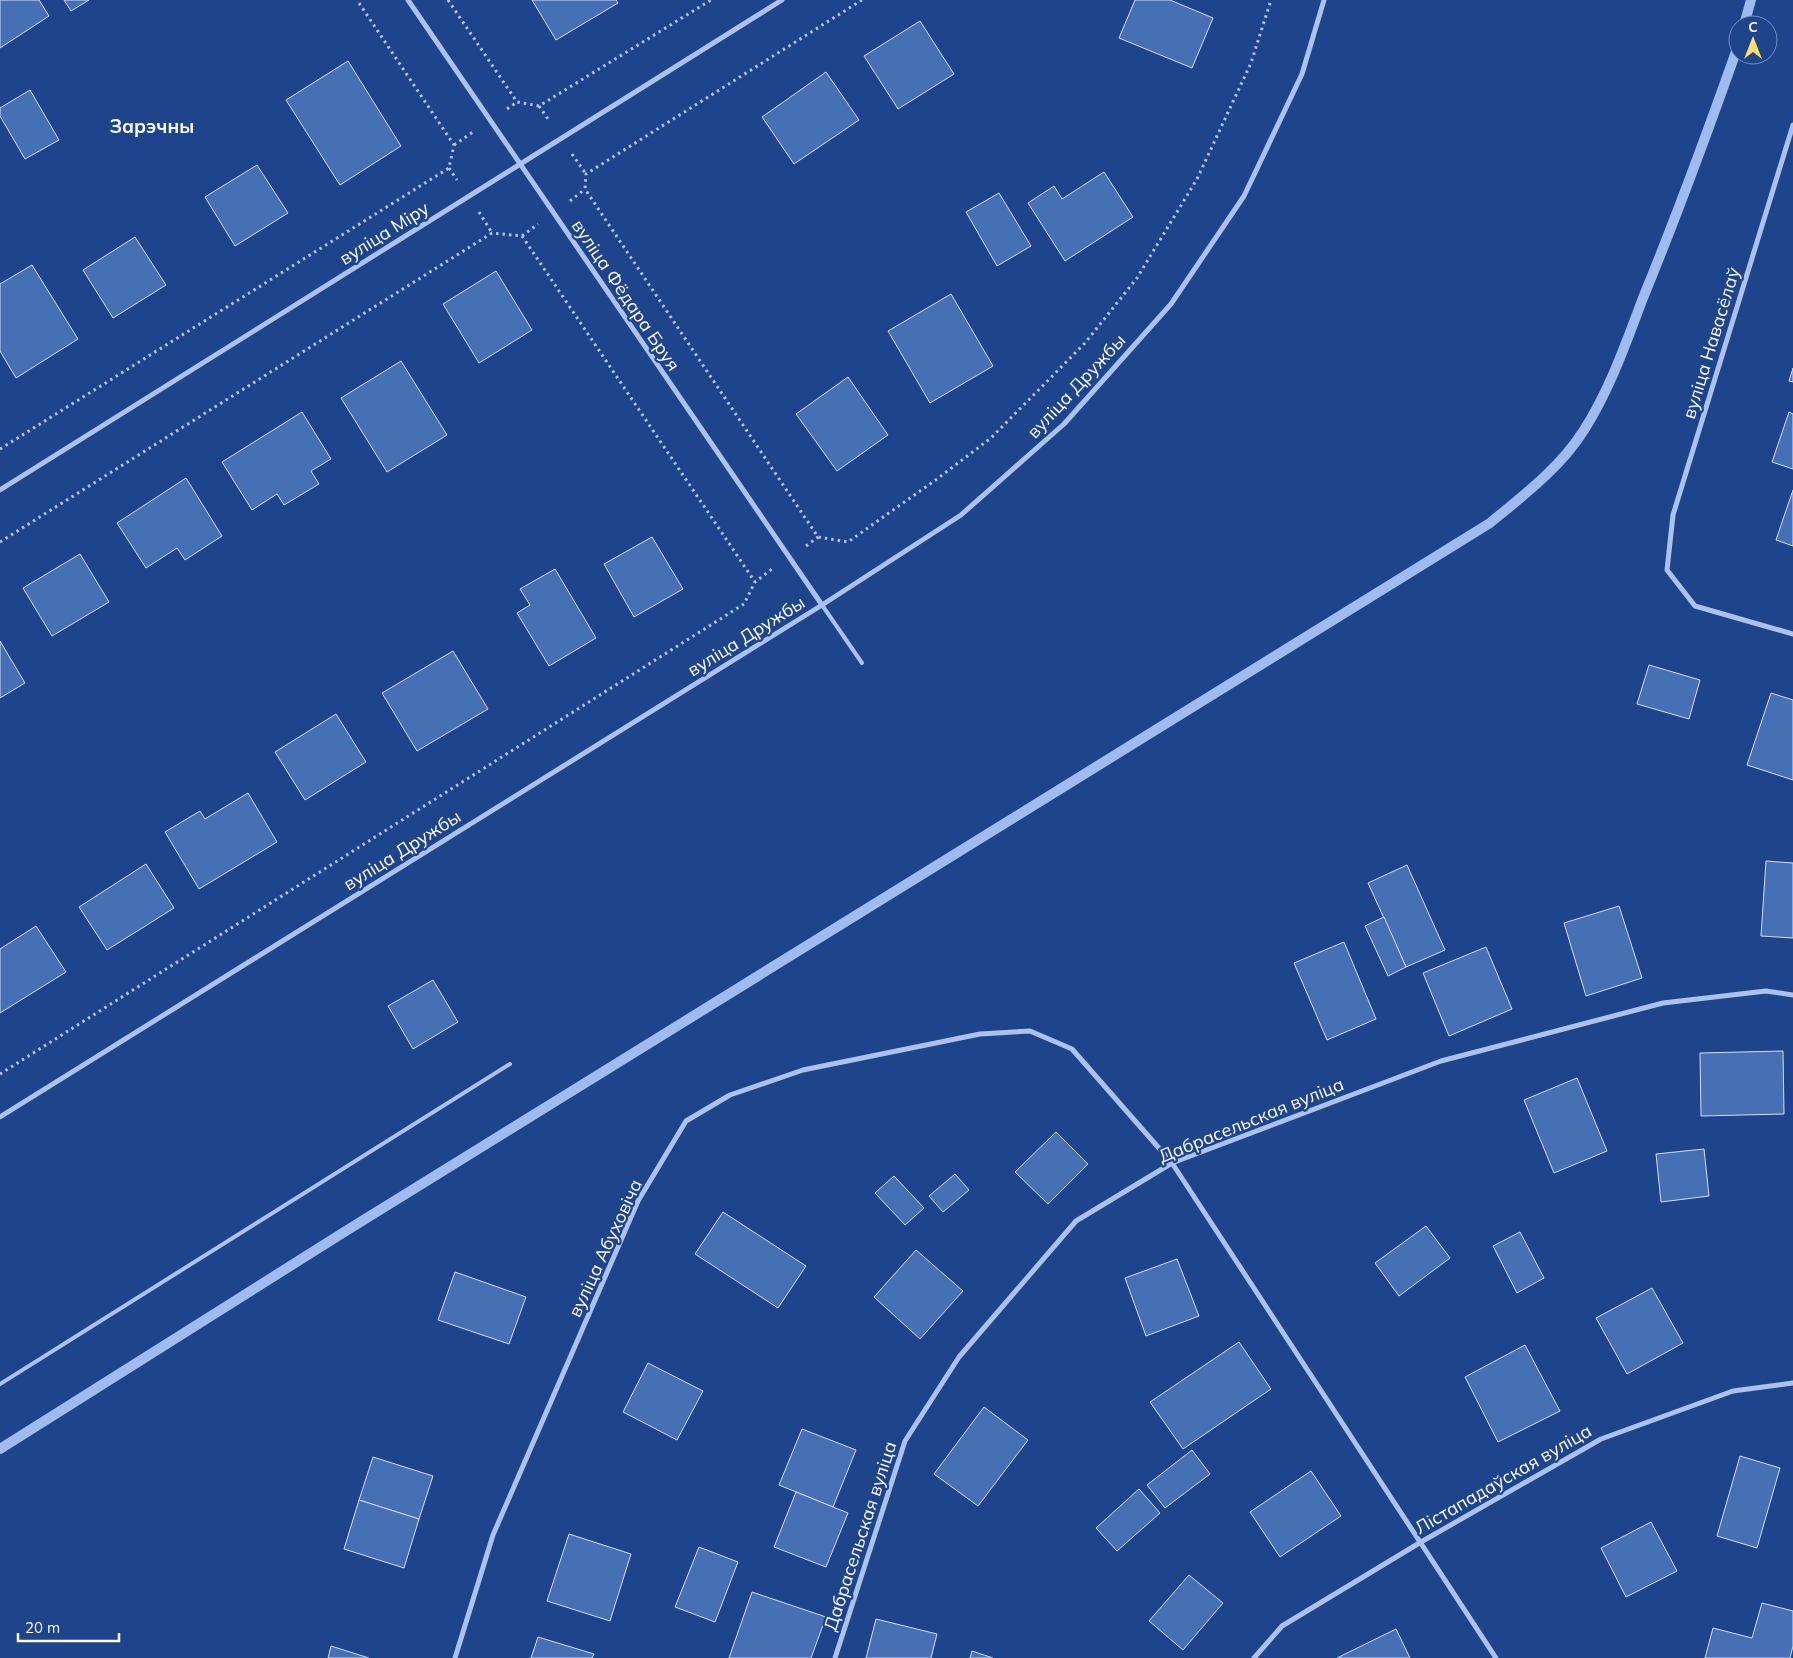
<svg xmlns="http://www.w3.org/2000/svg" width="1793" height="1658" font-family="Mulish,sans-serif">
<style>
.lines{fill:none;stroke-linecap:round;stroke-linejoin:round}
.stream{stroke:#9ebdee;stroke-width:10}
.building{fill:#466fb4;stroke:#d0dff9}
.path{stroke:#abc3ec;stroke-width:3;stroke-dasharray:2.5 4;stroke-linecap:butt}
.service{stroke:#abc3ec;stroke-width:4}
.minor{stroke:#abc3ec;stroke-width:5}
.labels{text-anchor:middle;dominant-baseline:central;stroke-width:4.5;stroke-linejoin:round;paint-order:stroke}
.street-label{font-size:18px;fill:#fff;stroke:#1e458c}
.neighbourhood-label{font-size:19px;font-weight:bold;fill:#fff;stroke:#1e458c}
</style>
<rect width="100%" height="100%" fill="#1e458c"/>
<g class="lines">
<g class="stream">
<polyline points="1744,25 1751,0"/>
<path d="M0,1449L341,1234L1490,523C1524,495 1561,467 1584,430C1610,389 1626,343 1643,298C1677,215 1708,131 1738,46"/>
</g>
</g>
<g class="building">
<polygon points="0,0 39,0 49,16 0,48"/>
<polygon points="64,0 89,0 71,11"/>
<polygon points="532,0 616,0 618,3 556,40"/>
<polygon points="1135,0 1170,0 1213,18 1192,68 1119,38"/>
<polygon points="920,21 954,74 898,109 864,56"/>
<polygon points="348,61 401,146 340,185 286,100"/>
<polygon points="826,72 859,120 794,164 762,117"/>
<polygon points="30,90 59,140 25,159 0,116 0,108"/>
<polygon points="257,165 288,213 235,246 205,197"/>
<polygon points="1104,172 1133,217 1065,261 1028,203 1054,186 1062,199"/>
<polygon points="999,193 1031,246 997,266 966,212"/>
<polygon points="135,237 166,285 113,318 83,270"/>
<polygon points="32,265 78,339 16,378 0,351 0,284"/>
<polygon points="496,271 532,330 479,363 443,304"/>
<polygon points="951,294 993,366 930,403 888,331"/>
<polygon points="401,361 447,435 387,472 341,398"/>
<polygon points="1793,368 1793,382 1789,381"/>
<polygon points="848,377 888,435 837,471 796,414"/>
<polygon points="302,412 331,459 311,471 319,484 284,505 277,494 252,510 222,462"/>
<polygon points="1789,412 1793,414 1793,469 1772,462"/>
<polygon points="186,478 222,536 185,560 177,548 146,568 117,523"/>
<polygon points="1793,490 1793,546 1776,540"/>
<polygon points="652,537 683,589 634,617 604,564"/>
<polygon points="80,554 109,602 52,636 23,588"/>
<polygon points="555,569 596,638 549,666 517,613 530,605 520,589"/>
<polygon points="0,641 25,683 0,698"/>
<polygon points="453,651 488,709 417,751 382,693"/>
<polygon points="1649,665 1700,680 1689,719 1637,704"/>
<polygon points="1771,693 1793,700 1793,780 1747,765"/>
<polygon points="336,714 366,762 305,800 275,752"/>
<polygon points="248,793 277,842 199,889 165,832 200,811 205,819"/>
<polygon points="1766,861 1793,863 1793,938 1761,936"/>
<polygon points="146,864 174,908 107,950 79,907"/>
<polygon points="1407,865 1445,950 1406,967 1368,883"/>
<polygon points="1619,906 1642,978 1586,996 1564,923"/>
<polygon points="1384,917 1406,967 1388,976 1365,926"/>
<polygon points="36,926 66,972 0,1013 0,949"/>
<polygon points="1344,942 1376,1019 1327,1040 1294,963"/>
<polygon points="1486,947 1512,1009 1449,1036 1423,973"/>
<polygon points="433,980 458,1022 413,1049 388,1006"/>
<polygon points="1783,1051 1784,1114 1701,1116 1700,1053"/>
<polygon points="1577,1078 1607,1151 1554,1173 1524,1100"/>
<polygon points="1056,1132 1088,1164 1048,1204 1015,1172"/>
<polygon points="1704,1149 1709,1196 1661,1202 1656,1154"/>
<polygon points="955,1174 969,1190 943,1212 929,1196"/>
<polygon points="894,1176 924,1208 905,1225 875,1193"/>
<polygon points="723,1212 806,1266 778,1308 695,1254"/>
<polygon points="1426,1226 1450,1258 1399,1296 1375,1263"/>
<polygon points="1520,1232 1544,1278 1517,1293 1493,1246"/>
<polygon points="916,1250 963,1291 920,1339 874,1297"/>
<polygon points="1177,1259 1199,1316 1146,1336 1125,1278"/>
<polygon points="455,1272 526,1297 509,1344 438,1320"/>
<polygon points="1652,1288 1683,1343 1627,1374 1596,1318"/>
<polygon points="1239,1342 1271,1389 1183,1449 1150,1402"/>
<polygon points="1525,1345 1560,1411 1498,1442 1465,1377"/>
<polygon points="648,1363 703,1391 677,1440 623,1412"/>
<polygon points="984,1407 1028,1440 978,1506 934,1474"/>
<polygon points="802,1429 856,1450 833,1507 779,1485"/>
<polygon points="1192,1450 1210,1474 1165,1508 1147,1485"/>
<polygon points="1740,1456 1780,1468 1757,1548 1717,1536"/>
<polygon points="373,1457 433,1476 419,1519 359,1500"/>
<polygon points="1311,1471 1341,1516 1280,1557 1250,1512"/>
<polygon points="1139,1489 1160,1513 1117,1551 1096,1528"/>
<polygon points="796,1492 848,1513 826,1567 774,1547"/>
<polygon points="359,1500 419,1519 404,1568 344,1549"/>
<polygon points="1651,1522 1677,1571 1626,1597 1601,1548"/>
<polygon points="569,1534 631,1554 610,1621 547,1601"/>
<polygon points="699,1547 738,1562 715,1622 675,1607"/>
<polygon points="1189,1575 1223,1603 1183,1650 1149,1621"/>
<polygon points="752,1592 826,1617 811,1658 729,1658"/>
<polygon points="1762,1603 1793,1611 1793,1646 1790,1658 1705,1658 1713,1628 1752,1638"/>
<polygon points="876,1619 937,1634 931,1658 866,1658"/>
<polygon points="1396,1629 1410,1658 1337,1658"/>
<polygon points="538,1637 594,1654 592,1658 531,1658"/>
<polygon points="331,1646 369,1658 328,1658"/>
<polygon points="972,1651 993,1658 970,1658"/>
</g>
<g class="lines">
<g class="path">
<polyline points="448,0 517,102 539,106 711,0"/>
<polyline points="862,0 586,174 585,189 818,537 848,542 937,479 991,438 1085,343 1137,278 1197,179 1251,63 1271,0"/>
<polyline points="539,106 550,122"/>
<polyline points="507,109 517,102"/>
<polyline points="454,145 473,132"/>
<polyline points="572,154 586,174"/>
<polyline points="449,168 457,180"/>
<polyline points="570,201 585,189"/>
<polyline points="479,212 492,233"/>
<polyline points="522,236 538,224"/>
<polyline points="0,449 449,168 454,145 357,0"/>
<polyline points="0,542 492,233 522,236 755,582"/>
<polyline points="806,546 818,537"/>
<polyline points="0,1074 744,604 755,582 772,569"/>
</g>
<g class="service">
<polyline points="822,605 862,663"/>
<polyline points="0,1384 510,1064"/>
</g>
<g class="minor">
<polyline points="408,0 822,605"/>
<polyline points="1793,125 1673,515 1667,570 1695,606 1793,634"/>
<polyline points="0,490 782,0"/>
<polyline points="0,1117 822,605 961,515 1064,424 1171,304 1244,196 1302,74 1324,0"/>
<polyline points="455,1658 493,1535 638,1201 686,1121 730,1095 803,1070 980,1034 1030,1031 1072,1049 1172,1163 1496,1658"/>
<polyline points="835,1658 905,1441 959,1357 1076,1221 1172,1163 1441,1061 1663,1003 1766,991 1793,995"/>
<polyline points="1254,1658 1282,1626 1421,1542 1601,1439 1733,1391 1793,1383"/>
</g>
</g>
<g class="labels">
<g class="street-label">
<text transform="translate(384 233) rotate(-32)">вуліца Міру</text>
<text transform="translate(626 295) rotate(56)">вуліца Фёдара Бруя</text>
<text transform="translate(1711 343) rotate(-73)">вуліца Навасёлаў</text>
<text transform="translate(1076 386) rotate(-47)">вуліца Дружбы</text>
<text transform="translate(746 636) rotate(-32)">вуліца Дружбы</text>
<text transform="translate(402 850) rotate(-32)">вуліца Дружбы</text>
<text transform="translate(1251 1120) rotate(-22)">Дабрасельская вуліца</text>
<text transform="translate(605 1248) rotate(-65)">вуліца Абуховіча</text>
<text transform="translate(1503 1479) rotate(-30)">Лістападаўская вуліца</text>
<text transform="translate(860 1536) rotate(-72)">Дабрасельская вуліца</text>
</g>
<g class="neighbourhood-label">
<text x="152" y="126">Зарэчны</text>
</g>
</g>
<g transform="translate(1753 40)"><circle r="24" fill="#1e458c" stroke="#788fba"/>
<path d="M0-4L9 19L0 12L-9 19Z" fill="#fbdd6a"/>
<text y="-8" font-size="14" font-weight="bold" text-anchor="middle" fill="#ffffff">С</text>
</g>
<path d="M18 1633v8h101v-8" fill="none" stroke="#ffffff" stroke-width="2.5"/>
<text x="25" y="1633" font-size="15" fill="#ffffff" stroke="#1e458c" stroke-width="4" paint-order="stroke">20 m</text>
</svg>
